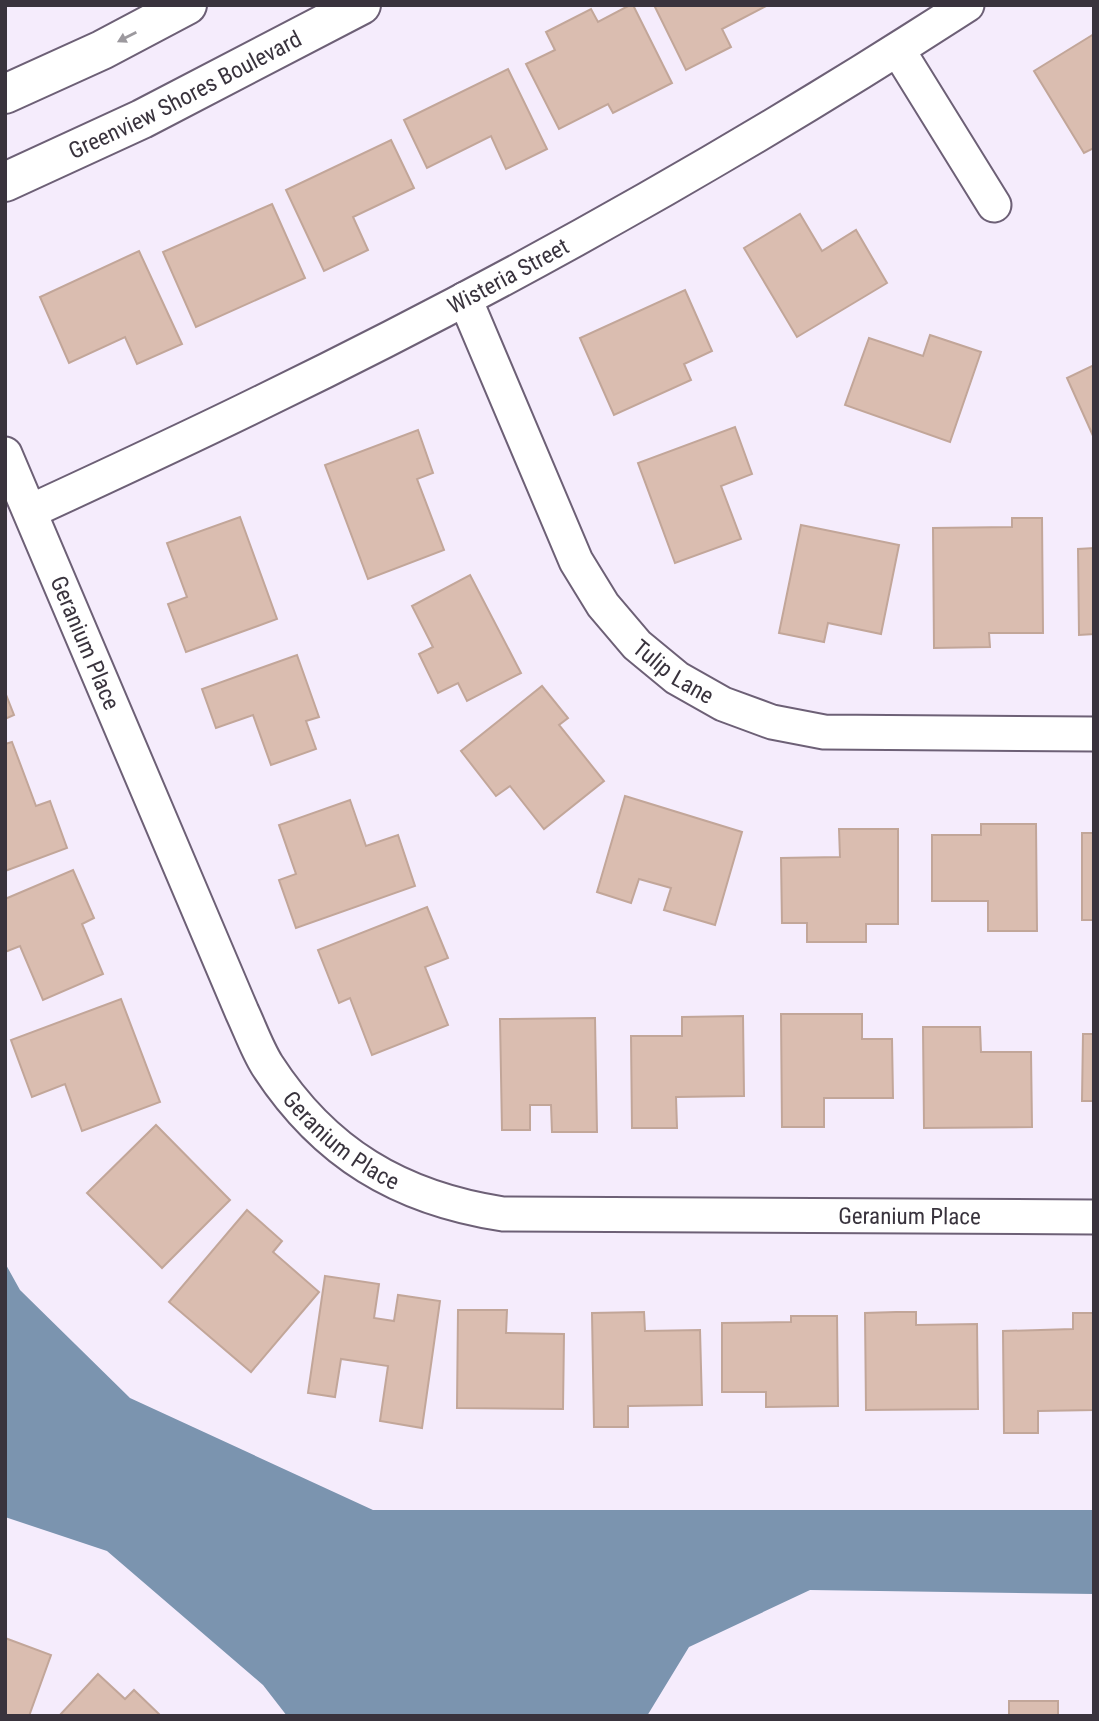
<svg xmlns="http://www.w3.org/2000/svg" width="1099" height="1721" font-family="'Roboto Condensed',sans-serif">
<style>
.water{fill:#7b94af}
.building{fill:#dabdb0;stroke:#c2a699;stroke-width:2}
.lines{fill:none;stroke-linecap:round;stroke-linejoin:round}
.street-casing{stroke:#6d6076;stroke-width:37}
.secondary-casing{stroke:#6d6076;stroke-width:42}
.street{stroke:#fff;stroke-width:33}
.secondary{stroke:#fff;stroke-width:38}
.oneway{fill:#9c999e}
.labels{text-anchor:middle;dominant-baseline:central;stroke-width:5;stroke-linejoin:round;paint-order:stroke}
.street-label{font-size:23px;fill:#39333d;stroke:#f5ecfc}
</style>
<rect width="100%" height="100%" fill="#f5ecfc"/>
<polygon class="water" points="5,1263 20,1290 130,1398 373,1510 1094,1510 1094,1594 810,1590 689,1647 647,1716 287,1716 263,1685 107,1551 5,1517"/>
<g class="building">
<polygon points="630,5 633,5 672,83 613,113 608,104 559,129 526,64 555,50 546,32 591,9 598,22"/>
<polygon points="654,5 768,5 722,29 731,47 686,70"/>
<polygon points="1094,34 1094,148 1084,153 1034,71"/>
<polygon points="508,69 547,149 506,169 491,136 427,168 404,120"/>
<polygon points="391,140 414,188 353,217 368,250 324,271 286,190"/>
<polygon points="272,204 305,278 196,327 163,252"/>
<polygon points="800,214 822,251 856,230 887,283 797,337 744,248"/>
<polygon points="139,251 182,344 137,364 125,337 69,363 40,297"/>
<polygon points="685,290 712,351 684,364 691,380 614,415 580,338"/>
<polygon points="930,335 981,352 950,442 845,405 869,338 923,356"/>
<polygon points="1094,365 1094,438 1067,378"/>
<polygon points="735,427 752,474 721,486 741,539 675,563 638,463"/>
<polygon points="418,430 433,473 417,479 444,550 368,579 325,465"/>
<polygon points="240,517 277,619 186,652 168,604 187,597 167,543"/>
<polygon points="1012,518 1042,518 1043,633 989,633 990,647 934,648 933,528 1012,527"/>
<polygon points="801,525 899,545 881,634 828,623 824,642 779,633"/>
<polygon points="1094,548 1094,634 1079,635 1078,549"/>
<polygon points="470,575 521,673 467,701 458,683 438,693 419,654 433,647 412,606"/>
<polygon points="297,655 319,717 306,721 316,749 271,765 253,715 216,728 202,689"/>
<polygon points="542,686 568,718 559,725 604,781 544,829 510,786 496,796 461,751"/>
<polygon points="5,692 14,715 5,719"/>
<polygon points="12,742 36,806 50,801 67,848 5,871 5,744"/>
<polygon points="625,796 742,832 715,925 664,910 671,888 639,879 631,903 597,892"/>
<polygon points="350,800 366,846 398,835 415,886 296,928 279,880 296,874 279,825"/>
<polygon points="981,824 1036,824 1037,931 988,931 988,901 932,901 932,835 981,835"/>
<polygon points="839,829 898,829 898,924 866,924 866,942 807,942 807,923 782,923 781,858 840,857"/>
<rect x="1082" y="833" width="12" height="87"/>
<polygon points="73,870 94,918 82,924 103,974 43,1000 20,946 5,952 5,899"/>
<polygon points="427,907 448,958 425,967 448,1025 372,1055 350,998 339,1003 318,950"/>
<polygon points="121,999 160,1102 82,1131 65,1084 32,1097 11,1040"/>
<polygon points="781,1014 862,1014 862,1039 892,1039 893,1098 824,1098 824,1127 782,1127"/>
<polygon points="743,1016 744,1096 676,1097 677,1128 632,1128 631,1036 682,1036 682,1017"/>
<polygon points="595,1018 597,1132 552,1132 551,1105 530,1105 530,1130 502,1130 500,1019"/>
<polygon points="923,1027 980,1027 981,1052 1031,1052 1032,1127 924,1128"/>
<polygon points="1083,1034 1094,1034 1094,1101 1082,1101"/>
<polygon points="156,1125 230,1200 162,1268 87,1193"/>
<polygon points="247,1210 282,1241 273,1252 319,1292 251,1372 169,1302"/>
<polygon points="325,1276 379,1284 374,1318 394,1321 398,1295 440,1301 422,1428 380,1421 388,1366 341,1359 335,1397 308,1393"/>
<polygon points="458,1310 507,1310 506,1333 564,1334 563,1409 457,1408"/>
<polygon points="644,1312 645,1331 700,1330 702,1405 628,1406 628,1427 594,1427 592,1313"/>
<polygon points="896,1312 916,1312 916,1325 977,1324 978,1409 866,1410 865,1313"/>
<polygon points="1073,1313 1094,1313 1094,1410 1038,1411 1038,1433 1004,1433 1003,1331 1073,1329"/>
<polygon points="791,1316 837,1316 838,1406 766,1407 766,1392 722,1392 722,1323 791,1322"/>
<polygon points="5,1638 51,1655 29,1716 5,1716"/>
<polygon points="98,1674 125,1699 134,1690 161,1716 59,1716"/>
<rect x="1009" y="1701" width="49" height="15"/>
</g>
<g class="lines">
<g class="street-casing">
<g id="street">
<polyline points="898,50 994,205"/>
<path id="s1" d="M465,299L576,561L603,605L637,645L677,678L723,704L772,722L824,732L1094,734"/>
<path id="s2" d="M5,454L242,1012C250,1029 257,1049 267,1065C324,1153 399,1198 503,1214L1094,1217"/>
<path id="s3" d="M31,511C109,475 187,439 264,401C505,284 741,151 967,5"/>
</g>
</g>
<g class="secondary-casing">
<g id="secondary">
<polyline points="5,94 102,50 187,5"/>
<path id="s4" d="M5,182L142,119L361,5"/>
</g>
</g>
<use href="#street" class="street"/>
<use href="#secondary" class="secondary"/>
</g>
<defs><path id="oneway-solid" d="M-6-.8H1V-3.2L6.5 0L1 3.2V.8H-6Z" transform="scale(1.75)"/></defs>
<use class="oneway" href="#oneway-solid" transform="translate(127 37) rotate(153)"/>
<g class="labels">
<g class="street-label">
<text stroke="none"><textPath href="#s4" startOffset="200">Greenview Shores Boulevard</textPath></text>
<text stroke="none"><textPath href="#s3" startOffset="532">Wisteria Street</textPath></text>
<text stroke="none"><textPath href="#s2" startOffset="205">Geranium Place</textPath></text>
<text stroke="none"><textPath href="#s1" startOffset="434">Tulip Lane</textPath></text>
<text stroke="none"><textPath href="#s2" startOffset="772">Geranium Place</textPath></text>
<text stroke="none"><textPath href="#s2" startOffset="1360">Geranium Place</textPath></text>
</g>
</g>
<rect width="1099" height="1721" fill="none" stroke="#39333d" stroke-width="14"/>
</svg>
